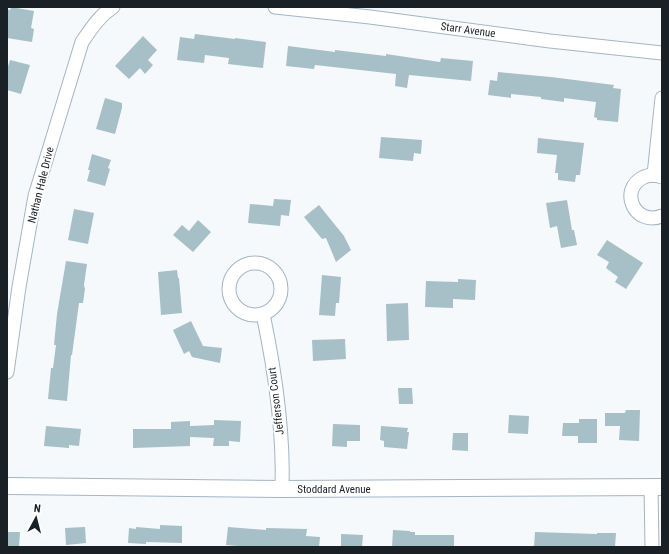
<svg xmlns="http://www.w3.org/2000/svg" width="669" height="554" font-family="'Roboto Condensed',sans-serif">
<style>
.building{fill:#a7bfc6}
.lines{fill:none;stroke-linecap:round;stroke-linejoin:round}
.minor-casing{stroke:#a4b5c3;stroke-width:15}
.tertiary-casing{stroke:#a4b5c3;stroke-width:18}
.minor{stroke:#fff;stroke-width:13}
.tertiary{stroke:#fff;stroke-width:16}
.labels{text-anchor:middle;dominant-baseline:central;stroke-width:4;stroke-linejoin:round;paint-order:stroke}
.street-label{font-size:11px;fill:#1a2126;stroke:#fff}
</style>
<rect width="100%" height="100%" fill="#f6f9fc"/>
<g class="building">
<polygon points="11,7 34,11 31,28 34,29 32,42 7,38 7,9 10,10"/>
<polygon points="195,34 235,39 235,38 266,42 263,68 228,64 229,58 205,55 204,63 177,60 180,37 194,39"/>
<polygon points="143,36 157,50 148,60 153,65 145,74 140,68 129,79 115,66"/>
<polygon points="288,46 335,52 335,50 386,56 386,54 440,62 441,58 473,61 471,81 409,75 407,88 395,86 396,74 315,65 314,69 286,66"/>
<polygon points="10,60 30,65 21,94 7,90 7,70"/>
<polygon points="498,72 551,77 614,85 613,88 621,89 618,122 597,120 597,118 594,117 596,102 564,98 564,102 541,99 541,97 511,94 511,98 488,95 490,80 497,81"/>
<polygon points="105,98 122,103 122,108 115,134 96,129"/>
<polygon points="381,137 422,140 421,154 414,153 413,161 379,158"/>
<polygon points="538,138 584,143 580,175 576,175 575,182 558,180 558,173 555,173 557,155 537,153"/>
<polygon points="92,154 111,160 108,168 110,169 105,186 87,181 90,170 88,170"/>
<polygon points="274,199 291,200 289,216 281,215 280,226 248,223 250,204 273,206"/>
<polygon points="567,200 572,230 574,230 577,245 561,248 557,226 550,228 546,203"/>
<polygon points="319,205 344,236 351,250 336,262 326,238 322,239 304,217"/>
<polygon points="74,209 94,213 88,244 68,240"/>
<polygon points="198,220 211,232 193,252 173,235 182,225 189,231"/>
<polygon points="607,240 643,263 626,289 615,282 618,277 606,268 609,262 597,255"/>
<polygon points="66,261 87,264 84,285 85,289 83,303 79,303 72,355 71,355 67,401 48,399 51,368 53,368 56,345 54,345 57,314"/>
<polygon points="177,270 178,278 179,278 182,313 161,315 158,272"/>
<polygon points="322,275 341,277 339,303 336,303 335,316 319,315"/>
<polygon points="458,279 476,280 475,300 453,299 453,308 425,307 426,281 458,282"/>
<polygon points="408,303 409,340 387,341 386,304"/>
<polygon points="191,321 203,346 222,348 220,363 192,357 189,351 184,354 173,330"/>
<polygon points="345,339 346,359 313,361 312,340"/>
<polygon points="398,388 412,388 413,404 399,404"/>
<polygon points="626,410 640,410 639,441 619,440 620,426 605,426 605,413 625,413"/>
<polygon points="509,415 529,416 528,434 508,433"/>
<polygon points="579,419 597,419 597,443 578,443 578,436 562,436 563,423 579,423"/>
<polygon points="214,420 241,421 240,442 229,441 229,446 213,446 214,438 190,437 190,446 133,448 133,429 171,429 171,422 190,421 190,426 214,425"/>
<polygon points="333,424 360,425 360,441 347,441 347,447 332,446"/>
<polygon points="46,426 81,429 79,446 69,445 69,448 44,446"/>
<polygon points="381,426 408,428 407,432 409,432 407,449 384,447 384,441 380,440"/>
<polygon points="453,433 468,433 468,451 452,450"/>
<polygon points="160,525 182,526 182,543 146,542 146,544 128,543 129,528 136,529 136,527 160,529"/>
<polygon points="85,527 86,543 66,545 65,528"/>
<polygon points="228,527 266,530 266,528 307,529 306,536 320,537 319,547 250,546 250,547 226,545"/>
<polygon points="393,530 410,531 410,532 415,532 415,535 454,535 454,547 392,547"/>
<polygon points="7,532 20,532 19,547 7,547"/>
<polygon points="535,532 597,534 597,533 616,533 615,547 534,547"/>
<polygon points="341,534 363,535 362,547 341,547"/>
</g>
<g class="lines">
<g class="minor-casing">
<g id="minor">
<polyline points="275,7 370,17 550,41 662,53"/>
<polyline points="654,175 662,98"/>
<path d="M662,177C656,175 650,174 644,177C618,189 634,227 662,216"/>
<circle cx="255" cy="289" r="26"/>
<path d="M263,314C275,371 284,430 282,489"/>
<path d="M7,372L19,287L35,196L82,42C91,29 99,16 113,7"/>
<polyline points="651,487 652,547"/>
</g>
</g>
<g class="tertiary-casing">
<polyline id="tertiary" points="7,486 282,489 662,487"/>
</g>
<use href="#minor" class="minor"/>
<use href="#tertiary" class="tertiary"/>
</g>
<g class="labels">
<g class="street-label">
<text transform="translate(468 30) rotate(8)">Starr Avenue</text>
<text transform="translate(41 185) rotate(-76)">Nathan Hale Drive</text>
<text transform="translate(276 401) rotate(-97)">Jefferson Court</text>
<text x="334" y="489">Stoddard Avenue</text>
</g>
</g>
<rect width="669" height="554" fill="none" stroke="#1a2126" stroke-width="16"/>
<g transform="translate(36 518) rotate(7)" stroke="#ffffff" stroke-width="3" paint-order="stroke">
<path d="M0-3L7 15L0 10L-7 15Z" fill="#1a2126"/>
<text y="-6" font-size="11" font-weight="bold" text-anchor="middle" fill="#1a2126">N</text>
</g>
</svg>
